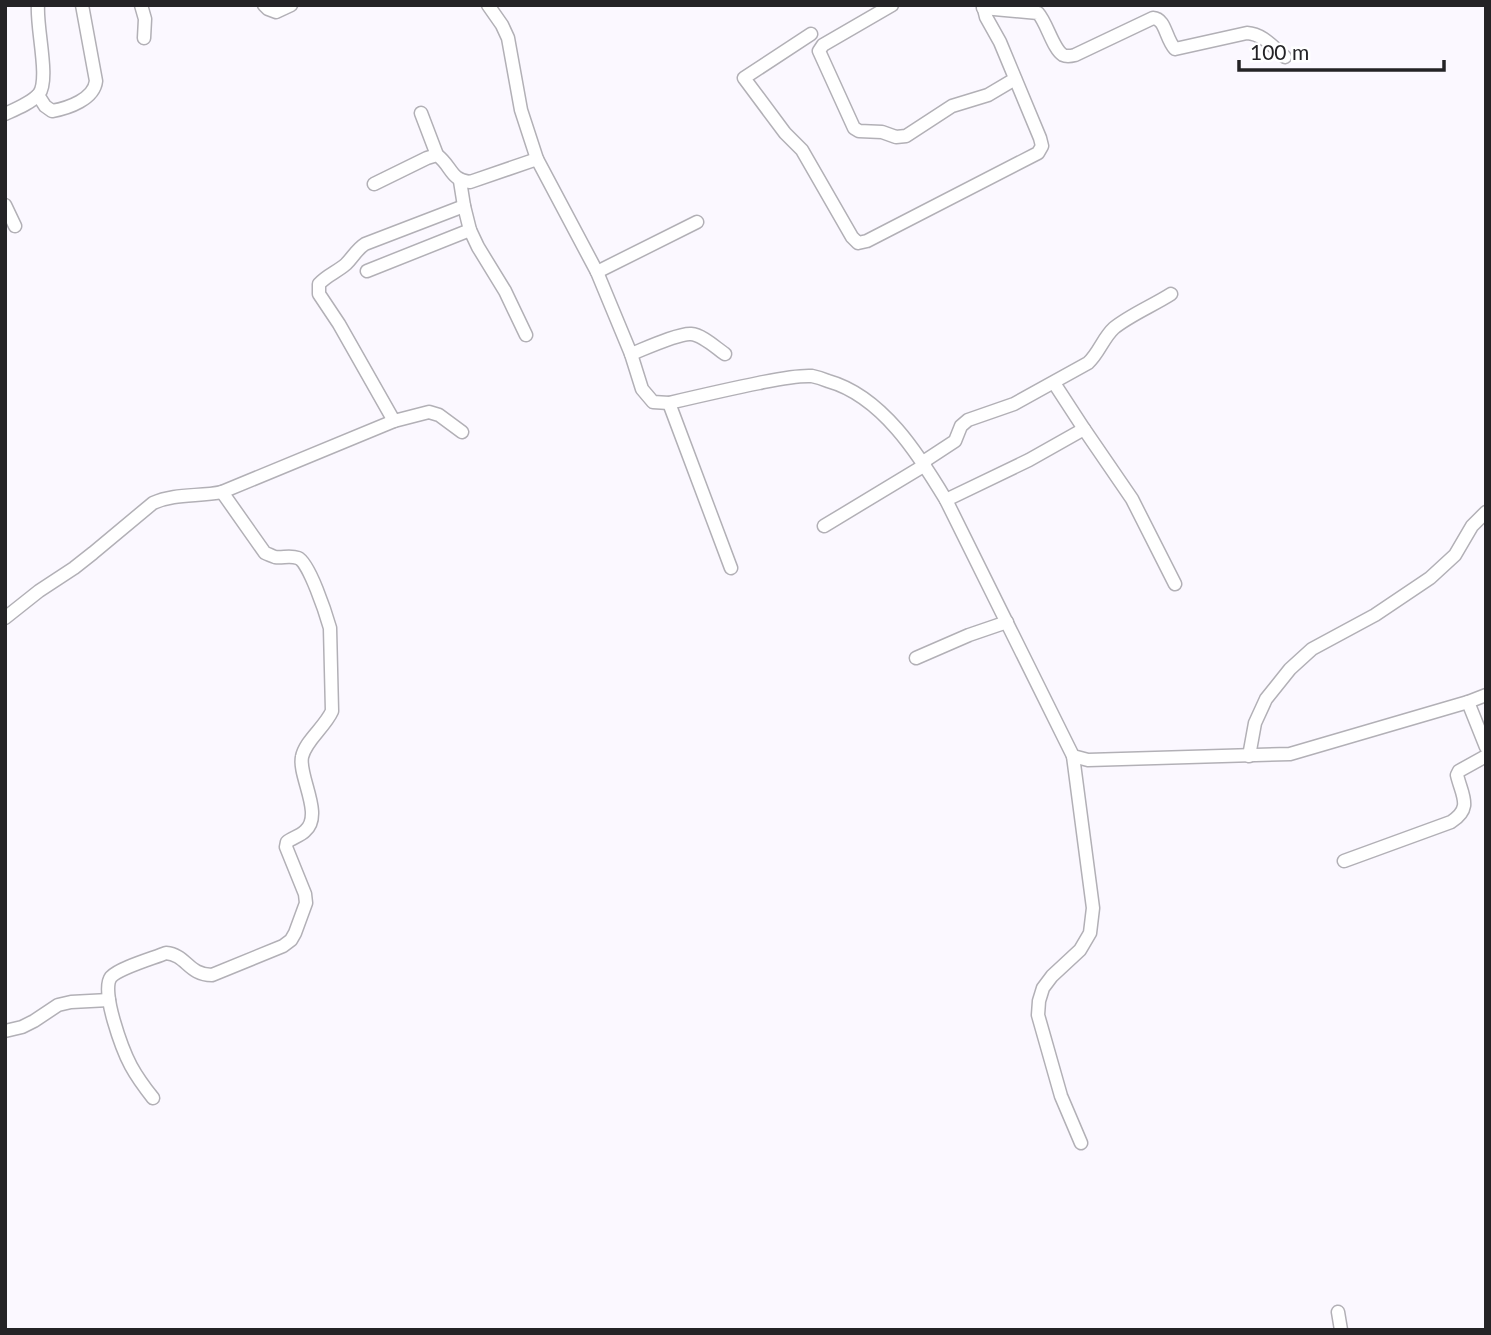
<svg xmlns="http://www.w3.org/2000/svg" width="1491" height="1335" font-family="Lato,sans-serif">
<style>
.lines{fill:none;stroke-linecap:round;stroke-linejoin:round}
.minor-casing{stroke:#b2b0b6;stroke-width:15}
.minor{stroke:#fff;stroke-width:12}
</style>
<rect width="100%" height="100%" fill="#fbf8ff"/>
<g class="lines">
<g class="minor-casing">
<g id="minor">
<polyline points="141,5 145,19 144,38"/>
<polyline points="264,5 268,9 276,12 291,5"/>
<path d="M488,5L502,25L508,38L521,110L537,159L597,272L631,354L642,389L653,402L669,403C699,396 729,389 759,383C774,380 796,375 812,376C817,377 823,379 828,381C882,396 919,455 946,500L1073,756L1088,760L1290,754L1468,702L1486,695"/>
<polyline points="892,5 823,45 819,51 854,128 859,131 882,132 896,137 906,136 952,106 988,95 1015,79"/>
<path d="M983,8L1038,13C1047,23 1053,49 1063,55C1067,57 1071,56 1075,55L1153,18C1166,19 1165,38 1175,49L1247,33C1263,34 1273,47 1285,57"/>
<polyline points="811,34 744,78 785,133 802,150 852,237 858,243 867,241 1038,153 1042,146 1040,138 1000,42 986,17 983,5"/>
<path d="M38,95L45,106L52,111C69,108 94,99 96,81L82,5"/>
<polyline points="421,113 437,155"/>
<path d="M5,114C16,109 31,103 39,94C50,79 36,27 38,5"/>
<polyline points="460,181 464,206 470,230 478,247 505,291 526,335"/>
<path d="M374,184L427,158L437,155C452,166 450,180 470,182L537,159"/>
<polyline points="5,205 15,226"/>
<polyline points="367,271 470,230"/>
<polyline points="597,272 697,222"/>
<path d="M631,354C644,349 679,333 691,334C703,335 716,348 725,354"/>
<polyline points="1054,383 1084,429"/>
<polyline points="669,403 731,568"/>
<path d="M394,421L339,324L319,294V284C327,275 337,272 346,264C353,257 357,249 365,244L464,206"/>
<path d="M923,462L955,441L961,426L968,420L1014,404L1088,363C1099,353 1103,338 1114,328C1130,315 1154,305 1171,294"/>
<polyline points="946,500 1029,460 1084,429 1132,499 1175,584"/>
<polyline points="824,526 925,465"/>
<path d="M5,618L39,591L74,568L93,553L153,503C175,493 199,497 222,492L394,421L429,412L439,415L462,432"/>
<polyline points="916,658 969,635 1007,622"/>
<polyline points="1468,702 1486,747"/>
<polyline points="1073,756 1093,908 1090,933 1080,950 1052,976 1043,988 1039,1001 1038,1015 1061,1096 1081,1143"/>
<polyline points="1249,756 1255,723 1266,699 1290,669 1312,649 1375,615 1430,578 1455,555 1472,526 1486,512"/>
<path d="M1344,861L1451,822C1473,808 1462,796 1457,775L1459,771L1486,756"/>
<polyline points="5,1031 22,1027 34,1021 58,1005 71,1002 109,1000"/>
<path d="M153,1098C145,1088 137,1077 131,1066C123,1051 100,991 111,977C119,968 154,958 166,953C187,955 188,975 212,975L283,946L291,940L295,933L306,903L305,894L286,847L287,842C292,838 300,836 305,831C324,815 298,776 302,757C305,741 325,727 332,711L330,628C326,614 309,562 298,558C290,555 283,558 275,557C272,556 268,554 265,553L222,492"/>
<polyline points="1338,1312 1341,1330"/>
</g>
</g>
<use href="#minor" class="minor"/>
</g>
<rect width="1491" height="1335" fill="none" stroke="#242326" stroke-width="14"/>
<path d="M1239 60v10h205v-10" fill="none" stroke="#242326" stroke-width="3.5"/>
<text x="1250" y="60" font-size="21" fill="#242326" stroke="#ffffff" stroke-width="5" paint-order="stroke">100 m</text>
</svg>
